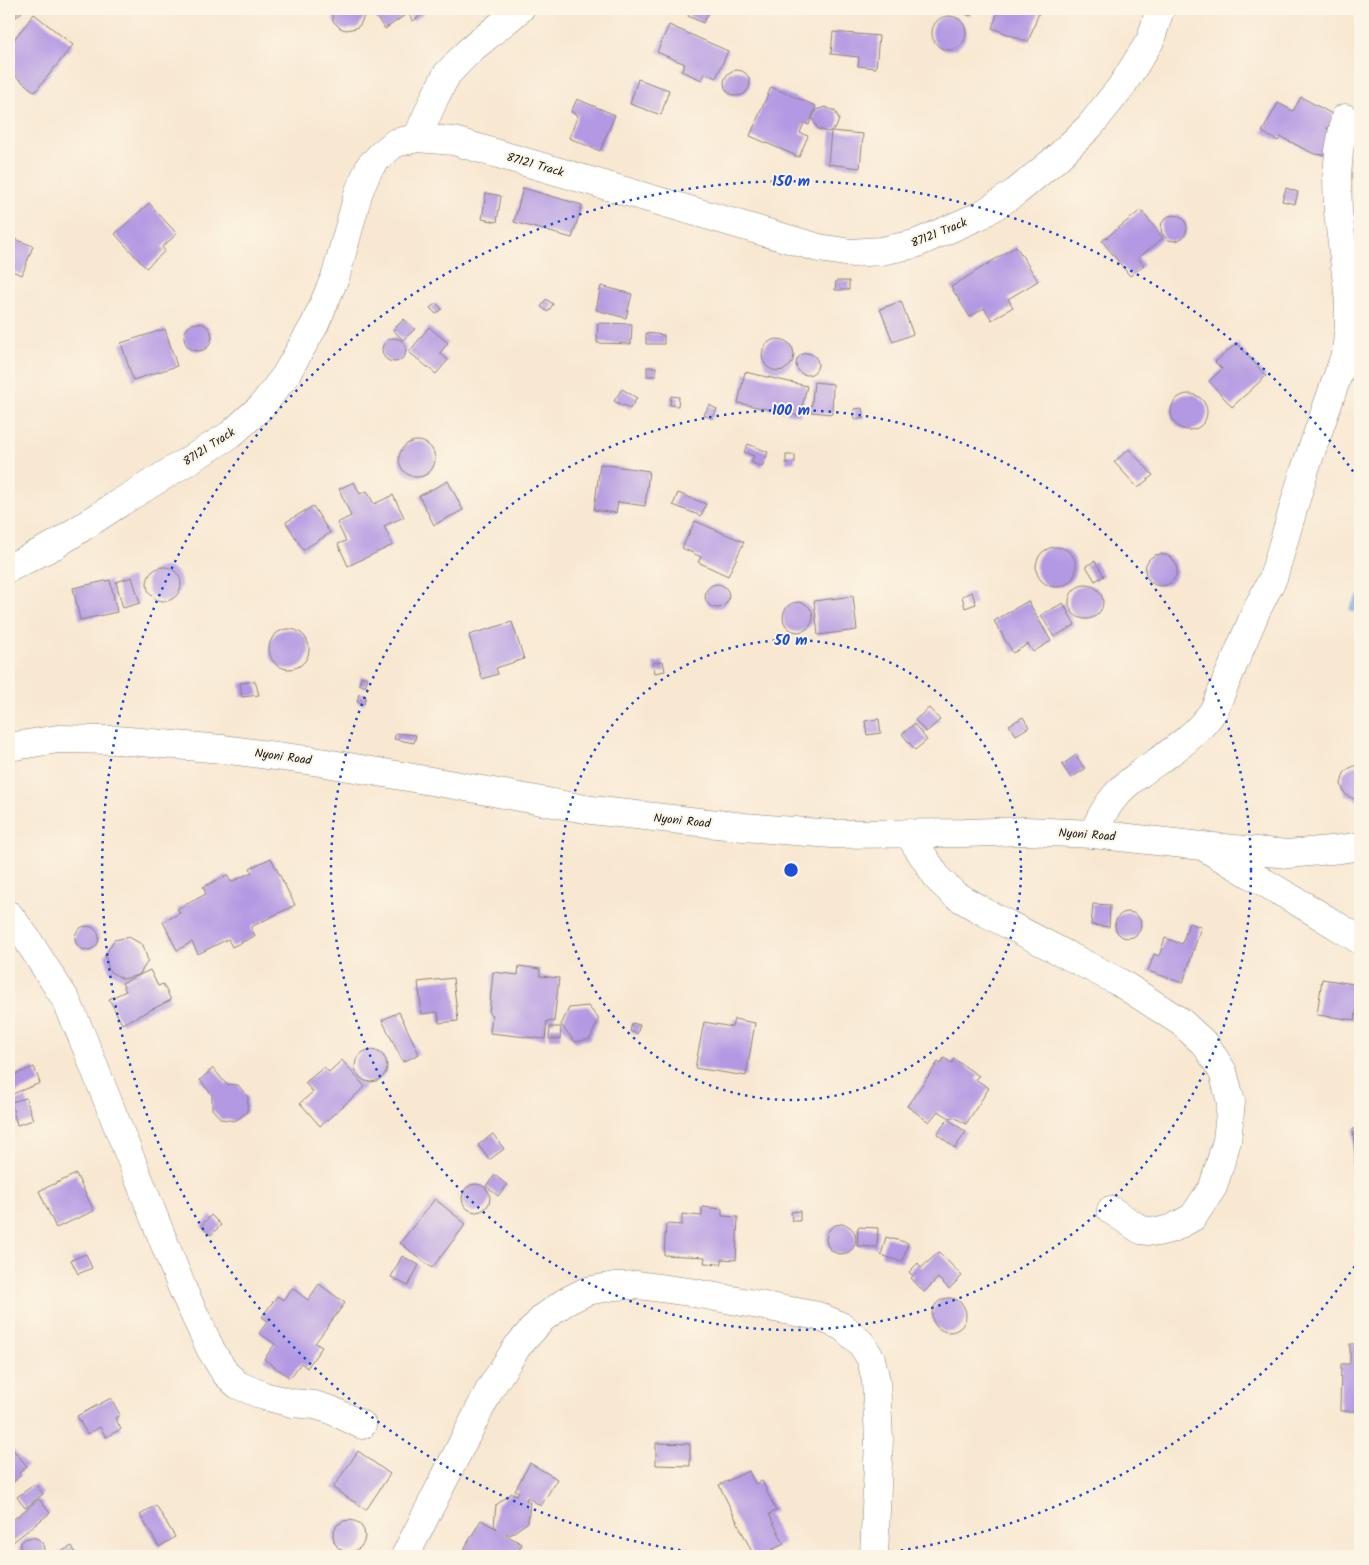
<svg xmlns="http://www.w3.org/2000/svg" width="1369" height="1565" font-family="Kalam,sans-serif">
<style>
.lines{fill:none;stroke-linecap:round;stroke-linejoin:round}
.stream{stroke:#649ed4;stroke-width:9}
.building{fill:#b399e3}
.minor-casing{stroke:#8a8277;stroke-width:29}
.minor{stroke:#fff;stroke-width:28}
.ring{fill:none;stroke:#1d4ed8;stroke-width:2.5;stroke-dasharray:2.5 5}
.labels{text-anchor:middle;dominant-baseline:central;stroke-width:4;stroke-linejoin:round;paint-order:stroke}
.street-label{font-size:12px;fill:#1c1c1c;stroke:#fcf5e5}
.centre{fill:#1d4ed8;stroke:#fcf5e5;stroke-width:2.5}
.ring-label{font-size:15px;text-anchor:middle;font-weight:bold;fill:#1d4ed8;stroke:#fcf5e5;stroke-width:4;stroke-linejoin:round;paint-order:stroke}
</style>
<rect width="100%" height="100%" fill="#fcf5e5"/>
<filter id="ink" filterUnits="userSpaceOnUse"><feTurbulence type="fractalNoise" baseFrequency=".02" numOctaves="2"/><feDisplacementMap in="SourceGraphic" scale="10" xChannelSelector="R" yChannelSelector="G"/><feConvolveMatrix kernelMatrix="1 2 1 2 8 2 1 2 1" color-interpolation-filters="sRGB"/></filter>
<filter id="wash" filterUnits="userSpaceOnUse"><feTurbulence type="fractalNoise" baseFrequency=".0096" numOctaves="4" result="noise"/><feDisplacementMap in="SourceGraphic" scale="20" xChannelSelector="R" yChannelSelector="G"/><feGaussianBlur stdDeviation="1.12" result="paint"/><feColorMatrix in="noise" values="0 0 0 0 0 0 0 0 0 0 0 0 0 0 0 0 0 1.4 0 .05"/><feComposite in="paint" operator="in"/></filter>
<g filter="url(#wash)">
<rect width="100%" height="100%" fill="#f8e8d2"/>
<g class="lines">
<polyline class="stream" points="1354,608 1360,600"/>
</g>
<g id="blocks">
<g class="building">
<polygon points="9,9 23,9 22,12 16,17 9,19"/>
<polygon points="332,9 364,9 364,16 360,25 356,28 346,30 340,28 333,21"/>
<polygon points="370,9 430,9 413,21 408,13 385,29"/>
<polygon points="692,9 703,9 709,12 703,23 688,16"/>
<polygon points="954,9 973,9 970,16"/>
<polygon points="999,9 1040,10 1028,42 992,28"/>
<polygon points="34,14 73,45 35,92 9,71 9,46"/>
<circle cx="949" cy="33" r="17"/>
<polygon points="669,25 728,51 716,78 705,73 702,80 681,71 685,64 657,52"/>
<polygon points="833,32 879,36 876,68 858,66 859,57 831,54"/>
<circle cx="737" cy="83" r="13"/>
<polygon points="638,79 669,90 661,115 630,104"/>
<polygon points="771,87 816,106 809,125 804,123 800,133 808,136 799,157 750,136"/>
<polygon points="1301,97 1334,115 1327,129 1334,136 1325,155 1314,154 1281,137 1278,141 1262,132 1278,103 1293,111"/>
<polygon points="577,99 615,115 600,151 569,138 578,115 571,112"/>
<polygon points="825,107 835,111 839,119 836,128 828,132 818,129 812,119 816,110"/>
<polygon points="831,131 863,134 860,168 828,164"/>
<polygon points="523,188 582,205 572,238 514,222"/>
<polygon points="1286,188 1298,192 1295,204 1282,201"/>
<polygon points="486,193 501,196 497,222 482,219"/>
<polygon points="149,203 177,234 162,247 165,251 146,268 115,234"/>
<polygon points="1141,210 1163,238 1138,258 1144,265 1130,276 1102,241"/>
<circle cx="1174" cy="228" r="13"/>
<polygon points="9,237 33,246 22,275 9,270"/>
<polygon points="1016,246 1038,281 1008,299 1013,307 992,320 984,308 970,317 951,287"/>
<polygon points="836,281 849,281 849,290 835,290"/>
<polygon points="601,286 632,294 626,318 596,310"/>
<polygon points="546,299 553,304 548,312 541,307"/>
<polygon points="901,301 913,334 893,342 880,309"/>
<polygon points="436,303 442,309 436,314 430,308"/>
<polygon points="404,319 415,329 403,340 393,330"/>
<polygon points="598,323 632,324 631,344 597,343"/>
<circle cx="198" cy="337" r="14"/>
<polygon points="429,327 448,343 440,353 448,360 436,374 409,352"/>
<polygon points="165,329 177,366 133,380 121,343"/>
<polygon points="646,333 664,335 664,344 646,344"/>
<circle cx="394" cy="350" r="12"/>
<circle cx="778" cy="355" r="16"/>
<polygon points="1237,343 1266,376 1232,407 1209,381 1222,369 1215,362"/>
<circle cx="807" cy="364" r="11"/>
<rect x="647" y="367" width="9" height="9"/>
<polygon points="745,372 807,386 800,416 738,403"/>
<polygon points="814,382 833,384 832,414 811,412"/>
<polygon points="622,389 637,398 630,409 624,405 623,406 614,401"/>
<circle cx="1189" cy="412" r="18"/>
<polygon points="671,396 679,397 678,406 670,405"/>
<polygon points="709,405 717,409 712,419 704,415"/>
<polygon points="862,408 864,418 855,420 854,409"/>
<circle cx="417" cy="459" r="18"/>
<polygon points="748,444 768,452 762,467 751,462 754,456 744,452"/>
<polygon points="1129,449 1153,475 1138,488 1114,462"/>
<polygon points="786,455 795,455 795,462 786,463"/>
<polygon points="600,464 649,471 645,506 618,502 616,513 594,510"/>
<polygon points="448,481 463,510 434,525 419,496"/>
<polygon points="354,482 360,494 367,491 374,504 393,495 404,517 384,526 393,545 348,566 338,544 346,541 337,523 351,516 339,489"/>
<polygon points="678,493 706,504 701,516 673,505"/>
<polygon points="313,506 330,533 303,550 286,522"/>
<polygon points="695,521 744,542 728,576 698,562 701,557 682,548"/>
<circle cx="1056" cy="567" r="20"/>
<circle cx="1161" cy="570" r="16"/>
<polygon points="1095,561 1104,576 1095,581 1086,566"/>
<circle cx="164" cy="584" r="17"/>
<polygon points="132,577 140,603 123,608 116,582"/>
<polygon points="110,580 117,612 80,620 73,588"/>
<circle cx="717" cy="596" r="12"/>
<circle cx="1086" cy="602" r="17"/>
<polygon points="972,592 976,604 965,608 962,596"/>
<polygon points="853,596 857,630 818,635 814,601"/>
<polygon points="1028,601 1051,641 1033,652 1028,644 1013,653 994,621"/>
<circle cx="798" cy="617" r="15"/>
<polygon points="1063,603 1075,625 1054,637 1041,615"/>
<polygon points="512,622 524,659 496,668 498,674 482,679 469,635"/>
<circle cx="289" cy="649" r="20"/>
<polygon points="663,661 665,671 655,673 653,663"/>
<polygon points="361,676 368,678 365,687 359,684"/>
<polygon points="255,681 259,695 242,697 240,683"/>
<polygon points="359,694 366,696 364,704 357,702"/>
<polygon points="929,708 940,720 926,732 915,720"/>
<polygon points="1023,717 1029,727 1016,735 1009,725"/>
<polygon points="879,719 881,733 867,735 865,721"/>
<polygon points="914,724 927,740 915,750 902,734"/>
<polygon points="396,733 416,735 414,743 394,739"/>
<polygon points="1076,755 1085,769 1071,778 1062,765"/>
<polygon points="1360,765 1360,801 1356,800 1346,795 1343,790 1341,784 1344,773 1348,769 1354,766"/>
<polygon points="271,858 295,905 251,927 255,936 232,947 228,939 198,954 192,942 177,950 163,922 180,913 177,909 206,894 203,887 227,875 231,882 252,872 250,868"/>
<polygon points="1093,904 1110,905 1109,927 1091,925"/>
<circle cx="1128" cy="925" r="13"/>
<polygon points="1189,923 1201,927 1183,983 1148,971 1154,954 1159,956 1165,938 1182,944"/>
<circle cx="87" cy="938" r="12"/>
<polygon points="129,937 143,945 148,961 139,975 123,979 109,971 105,955 114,940"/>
<polygon points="519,966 540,969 540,976 559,978 554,1022 547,1021 545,1039 490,1033 492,1015 489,1014 493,972 518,975"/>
<polygon points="150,970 158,986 163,984 171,1000 122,1024 109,999 126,991 122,983"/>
<polygon points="453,978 458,1021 439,1023 438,1012 422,1014 418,982"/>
<polygon points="1322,979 1360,985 1355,1020 1317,1015"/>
<polygon points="588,1006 598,1018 598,1021 590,1039 575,1042 561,1025 569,1008"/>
<polygon points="399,1012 419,1054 403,1062 382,1020"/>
<polygon points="734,1019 755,1023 746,1076 695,1068 704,1022 732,1027"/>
<polygon points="632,1023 640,1025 637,1034 630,1031"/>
<polygon points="550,1027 561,1027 560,1039 549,1039"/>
<circle cx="371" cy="1066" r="16"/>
<polygon points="944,1058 952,1063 954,1059 979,1076 975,1079 989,1088 966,1124 954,1117 950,1118 938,1111 929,1122 907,1106 938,1062 941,1064"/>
<polygon points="342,1060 365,1087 320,1126 300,1103 313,1092 305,1083 324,1067 329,1072"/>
<polygon points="34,1067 40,1083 10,1095 9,1077"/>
<polygon points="213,1068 226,1084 238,1085 248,1097 247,1112 235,1121 221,1119 212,1109 212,1095 200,1080"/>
<polygon points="26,1098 33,1120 17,1125 11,1102"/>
<polygon points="948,1119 966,1132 955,1148 937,1134"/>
<polygon points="1353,1129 1360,1129 1360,1225 1359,1225"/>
<polygon points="493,1134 504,1149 489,1160 478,1145"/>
<polygon points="76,1174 94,1211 56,1228 39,1191"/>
<polygon points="495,1175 507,1185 498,1196 486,1186"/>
<circle cx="476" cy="1198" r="14"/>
<polygon points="435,1199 466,1224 432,1268 400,1243"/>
<polygon points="702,1207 722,1209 722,1216 738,1217 736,1260 722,1259 722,1264 704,1263 705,1257 664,1255 666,1224 682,1225 682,1214 702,1216"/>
<polygon points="800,1211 800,1221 792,1221 791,1212"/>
<polygon points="211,1215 221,1225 211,1235 201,1226"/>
<circle cx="841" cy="1239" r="15"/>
<polygon points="858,1227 878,1228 877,1247 857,1246"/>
<polygon points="886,1237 908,1243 902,1262 881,1255"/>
<polygon points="939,1252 962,1276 949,1289 938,1278 924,1292 911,1278 913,1276 909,1272 918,1263 921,1268"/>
<polygon points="86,1254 92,1268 78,1274 71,1260"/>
<polygon points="402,1256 419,1265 408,1286 391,1277"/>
<polygon points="319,1284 345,1303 315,1343 322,1347 307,1368 301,1363 290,1378 264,1359 275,1344 259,1333 268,1321 262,1317 277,1296 283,1300 292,1288 308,1300"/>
<circle cx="949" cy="1315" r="17"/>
<polygon points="1350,1344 1360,1344 1360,1411 1340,1411 1341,1364 1350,1364"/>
<polygon points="111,1398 120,1415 115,1418 121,1429 106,1437 100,1427 87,1434 77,1416"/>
<polygon points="656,1443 690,1444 690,1466 656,1465"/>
<polygon points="9,1445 27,1466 19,1473 21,1475 9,1486"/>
<polygon points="358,1451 390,1474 366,1510 333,1488"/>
<polygon points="530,1463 557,1479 541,1506 527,1497 526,1500 530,1502 528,1522 510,1535 507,1533 506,1535 522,1544 516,1556 460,1556 481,1520 497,1529 497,1528 494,1526 496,1505 512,1493 517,1495 519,1492 515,1490"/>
<polygon points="749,1471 755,1484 762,1481 776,1511 769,1514 784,1544 759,1556 754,1556 719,1485"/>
<polygon points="35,1484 43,1494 25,1508 17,1497"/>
<polygon points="39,1499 50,1513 13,1542 9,1537 9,1523"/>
<polygon points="156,1505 175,1537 159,1547 140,1515"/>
<circle cx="349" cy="1536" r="16"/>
<polygon points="32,1537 38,1539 43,1544 44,1550 43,1556 20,1556 19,1550 21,1543 25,1539"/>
<polygon points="72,1546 77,1556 52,1556"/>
</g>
</g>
</g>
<g filter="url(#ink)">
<use href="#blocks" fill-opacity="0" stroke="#8a8277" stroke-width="1"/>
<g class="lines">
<g class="minor-casing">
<g id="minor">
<polyline points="417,138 435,97 447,74 469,51 520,9"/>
<polyline points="9,568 55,545 121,502 230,435 262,406 285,376 315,324 336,275 359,191 370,166 382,154 395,143 417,138 454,141 819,248 851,253 881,251 915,244 981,215 1016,192 1057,158 1090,126 1121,87 1150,41 1159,13 1159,9"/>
<polyline points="9,747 58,739 117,740 222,749 314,761 460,786 591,810 744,827 832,834 965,833 1025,831 1093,834 1202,846 1288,854 1341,849 1360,846"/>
<polyline points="908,833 939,880 955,895 986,913 1119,982 1181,1022 1206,1045 1223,1072 1231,1102 1227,1141 1213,1187 1193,1217 1173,1228 1158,1232 1141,1230 1111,1210"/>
<path d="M1093,834C1099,820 1105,807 1116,795C1124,785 1135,778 1145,770C1171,752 1196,736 1214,710L1257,609L1273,578L1303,475L1346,352L1349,326V298L1338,212L1337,177L1339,151L1345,118"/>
<polyline points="1209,850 1308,908 1360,940"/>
<polyline points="9,915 27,939 66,1000 81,1034 183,1290 211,1350 225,1373 238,1385 264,1396 292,1403 315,1405 331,1410 362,1425"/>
<polyline points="405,1556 490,1389 517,1347 543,1318 565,1302 587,1291 615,1286 638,1285 689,1292 818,1316 843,1327 861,1343 871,1359 876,1381 879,1439 874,1556"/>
</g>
</g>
<use href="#minor" class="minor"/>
</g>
</g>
<g class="ring">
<circle cx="791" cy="870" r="230"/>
<circle cx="791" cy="870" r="460"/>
<path d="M1359 1260A689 689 0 0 1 857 1556M725 1556A689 689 0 1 1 1359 480"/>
</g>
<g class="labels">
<g class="street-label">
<text transform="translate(535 165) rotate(16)">87121 Track</text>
<text transform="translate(939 233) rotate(-22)">87121 Track</text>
<text transform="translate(209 447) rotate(-33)">87121 Track</text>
<text transform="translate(283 757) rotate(8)">Nyoni Road</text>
<text transform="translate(682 821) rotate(6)">Nyoni Road</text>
<text transform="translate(1087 835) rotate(4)">Nyoni Road</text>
</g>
</g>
<circle cx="791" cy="870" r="8" class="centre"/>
<g class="ring-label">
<text x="791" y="186">150 m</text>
<text x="791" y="415">100 m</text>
<text x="791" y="645">50 m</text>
</g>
<rect width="1369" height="1565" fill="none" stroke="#fcf5e5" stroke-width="30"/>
</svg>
